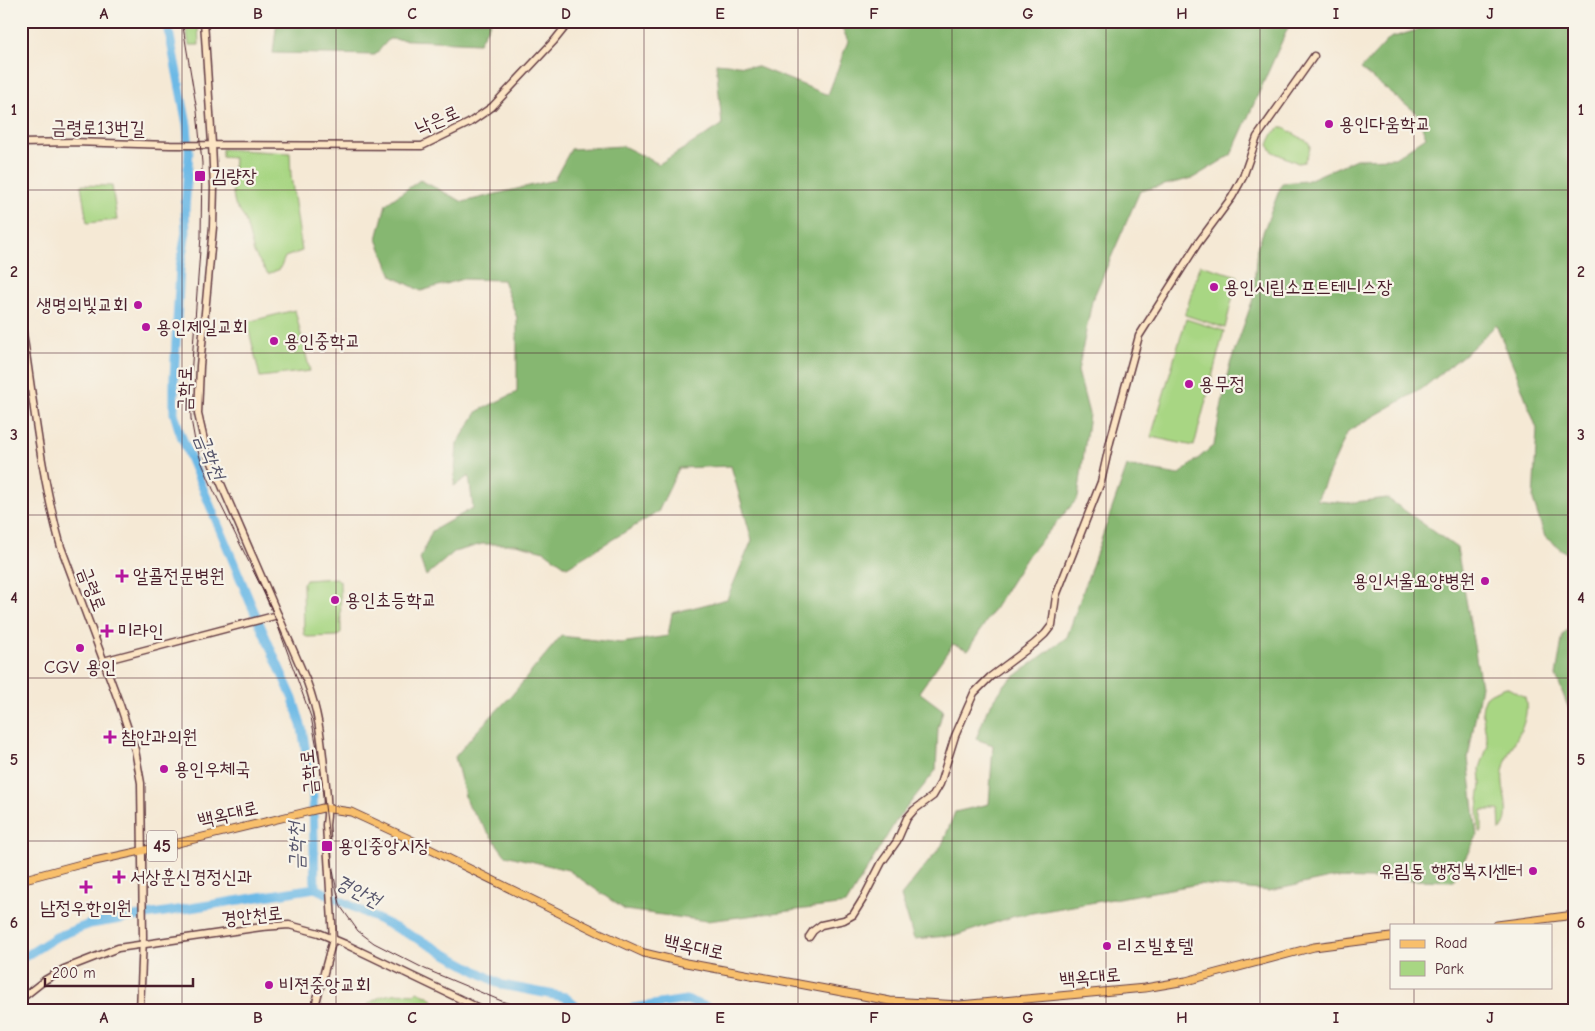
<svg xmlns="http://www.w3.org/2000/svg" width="1595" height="1031" font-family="'Comic Neue','Poor Story',sans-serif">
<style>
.green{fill:#a8d683;stroke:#797a57}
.forest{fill:#86b771;stroke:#686b4e}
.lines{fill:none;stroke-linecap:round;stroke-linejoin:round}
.river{stroke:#6cb9e6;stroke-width:9}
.secondary-casing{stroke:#643d44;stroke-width:9}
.primary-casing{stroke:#643d44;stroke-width:9}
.secondary{stroke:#fce5c4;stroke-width:6}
.primary{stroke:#f8bf6c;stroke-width:7}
.tram{stroke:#4a1f2b;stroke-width:1}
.grid{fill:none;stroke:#4a1f2b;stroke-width:1;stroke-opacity:0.55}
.poi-dot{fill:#b5179e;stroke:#f7f3e8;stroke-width:2}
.labels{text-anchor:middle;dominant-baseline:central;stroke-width:4.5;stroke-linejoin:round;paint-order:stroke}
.shield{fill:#f7f3e8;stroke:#7e5f64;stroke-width:1}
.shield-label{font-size:18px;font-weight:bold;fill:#4a1f2b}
.street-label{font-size:19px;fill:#4a1f2b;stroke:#f7f3e8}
.poi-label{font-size:19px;fill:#4a1f2b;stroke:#f7f3e8;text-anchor:start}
.water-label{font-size:20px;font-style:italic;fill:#56556c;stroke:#f7f3e8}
.neatline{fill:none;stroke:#4a1f2b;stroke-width:2}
.grid-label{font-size:16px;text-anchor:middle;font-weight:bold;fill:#4a1f2b}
</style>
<rect width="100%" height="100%" fill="#f7f3e8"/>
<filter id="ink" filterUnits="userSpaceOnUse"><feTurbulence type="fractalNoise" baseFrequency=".02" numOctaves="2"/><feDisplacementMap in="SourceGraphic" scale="10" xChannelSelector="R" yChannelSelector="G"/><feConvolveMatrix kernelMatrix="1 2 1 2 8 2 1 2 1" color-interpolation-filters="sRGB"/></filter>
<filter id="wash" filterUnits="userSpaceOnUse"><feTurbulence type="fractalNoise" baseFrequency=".0096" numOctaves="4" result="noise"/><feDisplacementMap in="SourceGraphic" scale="20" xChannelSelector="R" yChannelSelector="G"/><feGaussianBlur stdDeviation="1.12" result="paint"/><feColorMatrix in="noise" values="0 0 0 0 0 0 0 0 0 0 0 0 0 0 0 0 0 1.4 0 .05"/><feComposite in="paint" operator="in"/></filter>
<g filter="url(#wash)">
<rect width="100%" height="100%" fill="#f5e9d5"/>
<g class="green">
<polygon points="185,21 198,21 199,45 189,45"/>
<path d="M1280,128H1284L1308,142C1313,148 1307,155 1304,162L1298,163L1273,152L1268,145C1270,139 1274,130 1280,128Z"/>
<polygon points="222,149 290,153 291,176 302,251 285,257 280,269 268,274 254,253 245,219 235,205 231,182 233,176 234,158 222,157"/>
<polygon points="81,185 112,186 117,220 87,223"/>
<polygon points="1200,265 1238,276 1225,328 1185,315"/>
<polygon points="295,310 310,371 260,377 247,322"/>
<polygon points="1186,319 1224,331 1194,446 1151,437"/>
<polygon points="336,578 340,581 341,632 338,636 307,637 304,634 303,583 306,580"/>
<path d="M1506,687L1525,697C1532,725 1510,742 1504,767C1498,787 1515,814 1500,831L1499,810H1482V832H1479L1478,809L1481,784L1480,768L1488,745L1482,712L1483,704L1486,697L1491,693Z"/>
<path d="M417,991L426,996L428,995L441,1010H362C377,994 394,992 415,994Z"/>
</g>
<g class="forest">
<polygon points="277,21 491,21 479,43 389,39 375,55 273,53"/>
<polygon points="839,21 1291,21 1231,155 1193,178 1140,191 1092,301 1078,371 1089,414 1078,498 1029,554 968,650 953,644 919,692 943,710 938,728 936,770 896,821 846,904 707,921 625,910 568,870 505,855 467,804 455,757 476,732 512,695 561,636 621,643 668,636 672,613 727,599 752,540 731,466 679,468 658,512 567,567 544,551 516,544 482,544 454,552 426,576 420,559 432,531 473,508 469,476 454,486 457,444 478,411 517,392 517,318 503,280 463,279 421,291 392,276 377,239 386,204 420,180 463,202 554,180 571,149 623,146 659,164 722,125 716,63 758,67 828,95 848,41"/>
<polygon points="1434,21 1574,21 1574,559 1545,537 1533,500 1537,429 1514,367 1496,325 1471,349 1423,388 1348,431 1317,500 1347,503 1387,498 1457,548 1481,686 1468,758 1477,836 1453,881 1330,878 1269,891 1199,884 1015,916 958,935 914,939 901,896 942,845 955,812 989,804 993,745 976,739 987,710 1006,683 1067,637 1127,466 1179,475 1214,445 1229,367 1253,299 1257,248 1282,183 1306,181 1356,159 1395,158 1426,137 1417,114 1361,69 1390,38 1414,31"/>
<polygon points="1574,623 1574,722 1556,676 1563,634"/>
</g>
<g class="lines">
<g class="river">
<polyline points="167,21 187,125 189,151 185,209 186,232 180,267 174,378 174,413 180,433 250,602 293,699 302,728 313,796 315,888"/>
<polyline points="21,959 56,937 90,924 315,888 422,941 502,985 565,997 580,1010"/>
<polyline points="620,1010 686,1000 717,1010"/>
</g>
</g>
</g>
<g filter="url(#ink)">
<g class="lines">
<g class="secondary-casing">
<g id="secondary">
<path d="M204,21L212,144L214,187L213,227L200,366L198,414L206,449L307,682C318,711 321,736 324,766C326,786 329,806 326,825L333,939L314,1010"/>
<polyline points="21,143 73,142 170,145 422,146 469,123 492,107 554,41 570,21"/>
<path d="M21,320C33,395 40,473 61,547L120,705L135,750L141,783L143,937L140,1010"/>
<polyline points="103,661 278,615"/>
<polyline points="809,937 813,931 821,925 844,920 853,915 863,899 882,862 897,841 907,818 914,810 933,796 940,784 955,736 974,693 990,677 1034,644 1045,634 1052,625 1056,596 1101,482 1110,442 1139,336 1198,243 1232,197 1243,177 1257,137 1314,56"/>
<polyline points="21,999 45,980 64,969 118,948 262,927 289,925 319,933 345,944 483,1010"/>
</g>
</g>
<g class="primary-casing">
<g id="primary">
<polyline points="21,880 81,864 178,843 302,813 323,808 351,812 405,837 600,933 644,953 686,963 890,1001 960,1005 1145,988 1186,981 1314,947 1391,937"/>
<polyline points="1497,925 1574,915"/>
</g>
</g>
<use href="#secondary" class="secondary"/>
<use href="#primary" class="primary"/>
<polyline class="tram" points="182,21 197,111 202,163 201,236 190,390 191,419 195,441 201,461 213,489 271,607 311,717 319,758 333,870 337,892 341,907 358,931 374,943 425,969 504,1002 532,1010"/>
</g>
</g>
<path class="grid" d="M182,21V1010M336,21V1010M490,21V1010M644,21V1010M798,21V1010M952,21V1010M1106,21V1010M1260,21V1010M1414,21V925M21,190H1574M21,353H1574M21,515H1574M21,678H1574M21,841H1574M1414,987V1010"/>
<g class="poi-dot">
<circle cx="1329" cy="124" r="5"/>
<rect x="194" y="170" width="12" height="12" rx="2.5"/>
<circle cx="1214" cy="287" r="5"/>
<circle cx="138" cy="305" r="5"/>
<circle cx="146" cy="327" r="5"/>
<circle cx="274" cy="341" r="5"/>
<circle cx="1189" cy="384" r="5"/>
<path d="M119.5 568.5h5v5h5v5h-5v5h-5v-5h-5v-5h5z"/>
<circle cx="1485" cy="581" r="5"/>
<circle cx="335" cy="600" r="5"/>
<path d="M104.5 623.5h5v5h5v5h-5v5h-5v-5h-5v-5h5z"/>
<circle cx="80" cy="648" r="5"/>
<path d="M107.5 729.5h5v5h5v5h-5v5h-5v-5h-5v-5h5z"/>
<circle cx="164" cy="769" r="5"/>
<rect x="321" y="840" width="12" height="12" rx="2.5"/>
<circle cx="1533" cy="871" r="5"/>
<path d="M116.5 869.5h5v5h5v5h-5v5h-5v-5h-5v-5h5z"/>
<path d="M83.5 879.5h5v5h5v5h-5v5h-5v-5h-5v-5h5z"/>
<circle cx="1107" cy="946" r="5"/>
<circle cx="269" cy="985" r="5"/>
</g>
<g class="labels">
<rect class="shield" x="147" y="830.5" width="30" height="31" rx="4"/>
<g class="shield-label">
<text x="162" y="846">45</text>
</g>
<g class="street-label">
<text transform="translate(437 120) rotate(-23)">낙은로</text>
<text transform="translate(98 128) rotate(1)">금령로13번길</text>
<text transform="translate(185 389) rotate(-89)">금학로</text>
<text transform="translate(92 589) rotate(69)">금령로</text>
<text transform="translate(309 772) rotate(-96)">금학로</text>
<text transform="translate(228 814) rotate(-13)">백옥대로</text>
<text transform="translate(252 916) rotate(-6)">경안천로</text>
<text transform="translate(694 947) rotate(12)">백옥대로</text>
<text transform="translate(1090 977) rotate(-5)">백옥대로</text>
</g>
<g class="poi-label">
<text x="1339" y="124">용인다움학교</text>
<text x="211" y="176">김량장</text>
<text x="1224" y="287">용인시립소프트테니스장</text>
<text x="128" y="305" text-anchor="end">생명의빛교회</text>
<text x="156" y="327">용인제일교회</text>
<text x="284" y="341">용인중학교</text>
<text x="1199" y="384">용무정</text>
<text x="133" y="576">알콜전문병원</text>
<text x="1475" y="581" text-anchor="end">용인서울요양병원</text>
<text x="345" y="600">용인초등학교</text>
<text x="118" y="631">미라인</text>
<text x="80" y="667" text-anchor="middle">CGV 용인</text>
<text x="121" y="737">참안과의원</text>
<text x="174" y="769">용인우체국</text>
<text x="338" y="846">용인중앙시장</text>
<text x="1523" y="871" text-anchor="end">유림동 행정복지센터</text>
<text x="130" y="877">서상훈신경정신과</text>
<text x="86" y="908" text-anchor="middle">남정우한의원</text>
<text x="1117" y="946">리즈빌호텔</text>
<text x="279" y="985">비젼중앙교회</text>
</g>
<g class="water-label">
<text transform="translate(210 456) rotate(68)">금학천</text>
<text transform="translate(296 846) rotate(-91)">금학천</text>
<text transform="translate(358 891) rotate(27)">경안천</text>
</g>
</g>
<rect width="1595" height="1031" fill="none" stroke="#f7f3e8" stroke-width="55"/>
<rect x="1390" y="924" width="162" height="65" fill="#f7f3e8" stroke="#b29e9c"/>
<rect x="1400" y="940" width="25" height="8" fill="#f8bf6c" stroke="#b29e9c"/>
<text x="1435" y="948" font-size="15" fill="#4a1f2b">Road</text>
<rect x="1400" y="961" width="25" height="15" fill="#a8d683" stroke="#b29e9c"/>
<text x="1435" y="974" font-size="15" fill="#4a1f2b">Park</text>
<path d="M45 978v8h148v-8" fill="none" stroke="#4a1f2b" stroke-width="2.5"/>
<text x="52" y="978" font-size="15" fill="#4a1f2b" stroke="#f7f3e8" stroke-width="4" paint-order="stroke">200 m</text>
<rect x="28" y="28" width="1540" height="976" class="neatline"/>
<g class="grid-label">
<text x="104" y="19">A</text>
<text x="258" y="19">B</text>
<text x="412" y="19">C</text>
<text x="566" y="19">D</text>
<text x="720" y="19">E</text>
<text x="874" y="19">F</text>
<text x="1028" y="19">G</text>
<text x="1182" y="19">H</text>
<text x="1336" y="19">I</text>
<text x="1490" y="19">J</text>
<text x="14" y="115">1</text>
<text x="1581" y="115">1</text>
<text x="14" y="277">2</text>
<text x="1581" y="277">2</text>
<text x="14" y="440">3</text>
<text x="1581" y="440">3</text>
<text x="14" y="603">4</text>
<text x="1581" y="603">4</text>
<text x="14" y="765">5</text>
<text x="1581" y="765">5</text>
<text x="14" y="928">6</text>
<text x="1581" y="928">6</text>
<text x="104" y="1023">A</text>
<text x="258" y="1023">B</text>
<text x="412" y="1023">C</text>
<text x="566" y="1023">D</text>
<text x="720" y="1023">E</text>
<text x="874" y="1023">F</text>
<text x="1028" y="1023">G</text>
<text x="1182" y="1023">H</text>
<text x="1336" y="1023">I</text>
<text x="1490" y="1023">J</text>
</g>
</svg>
